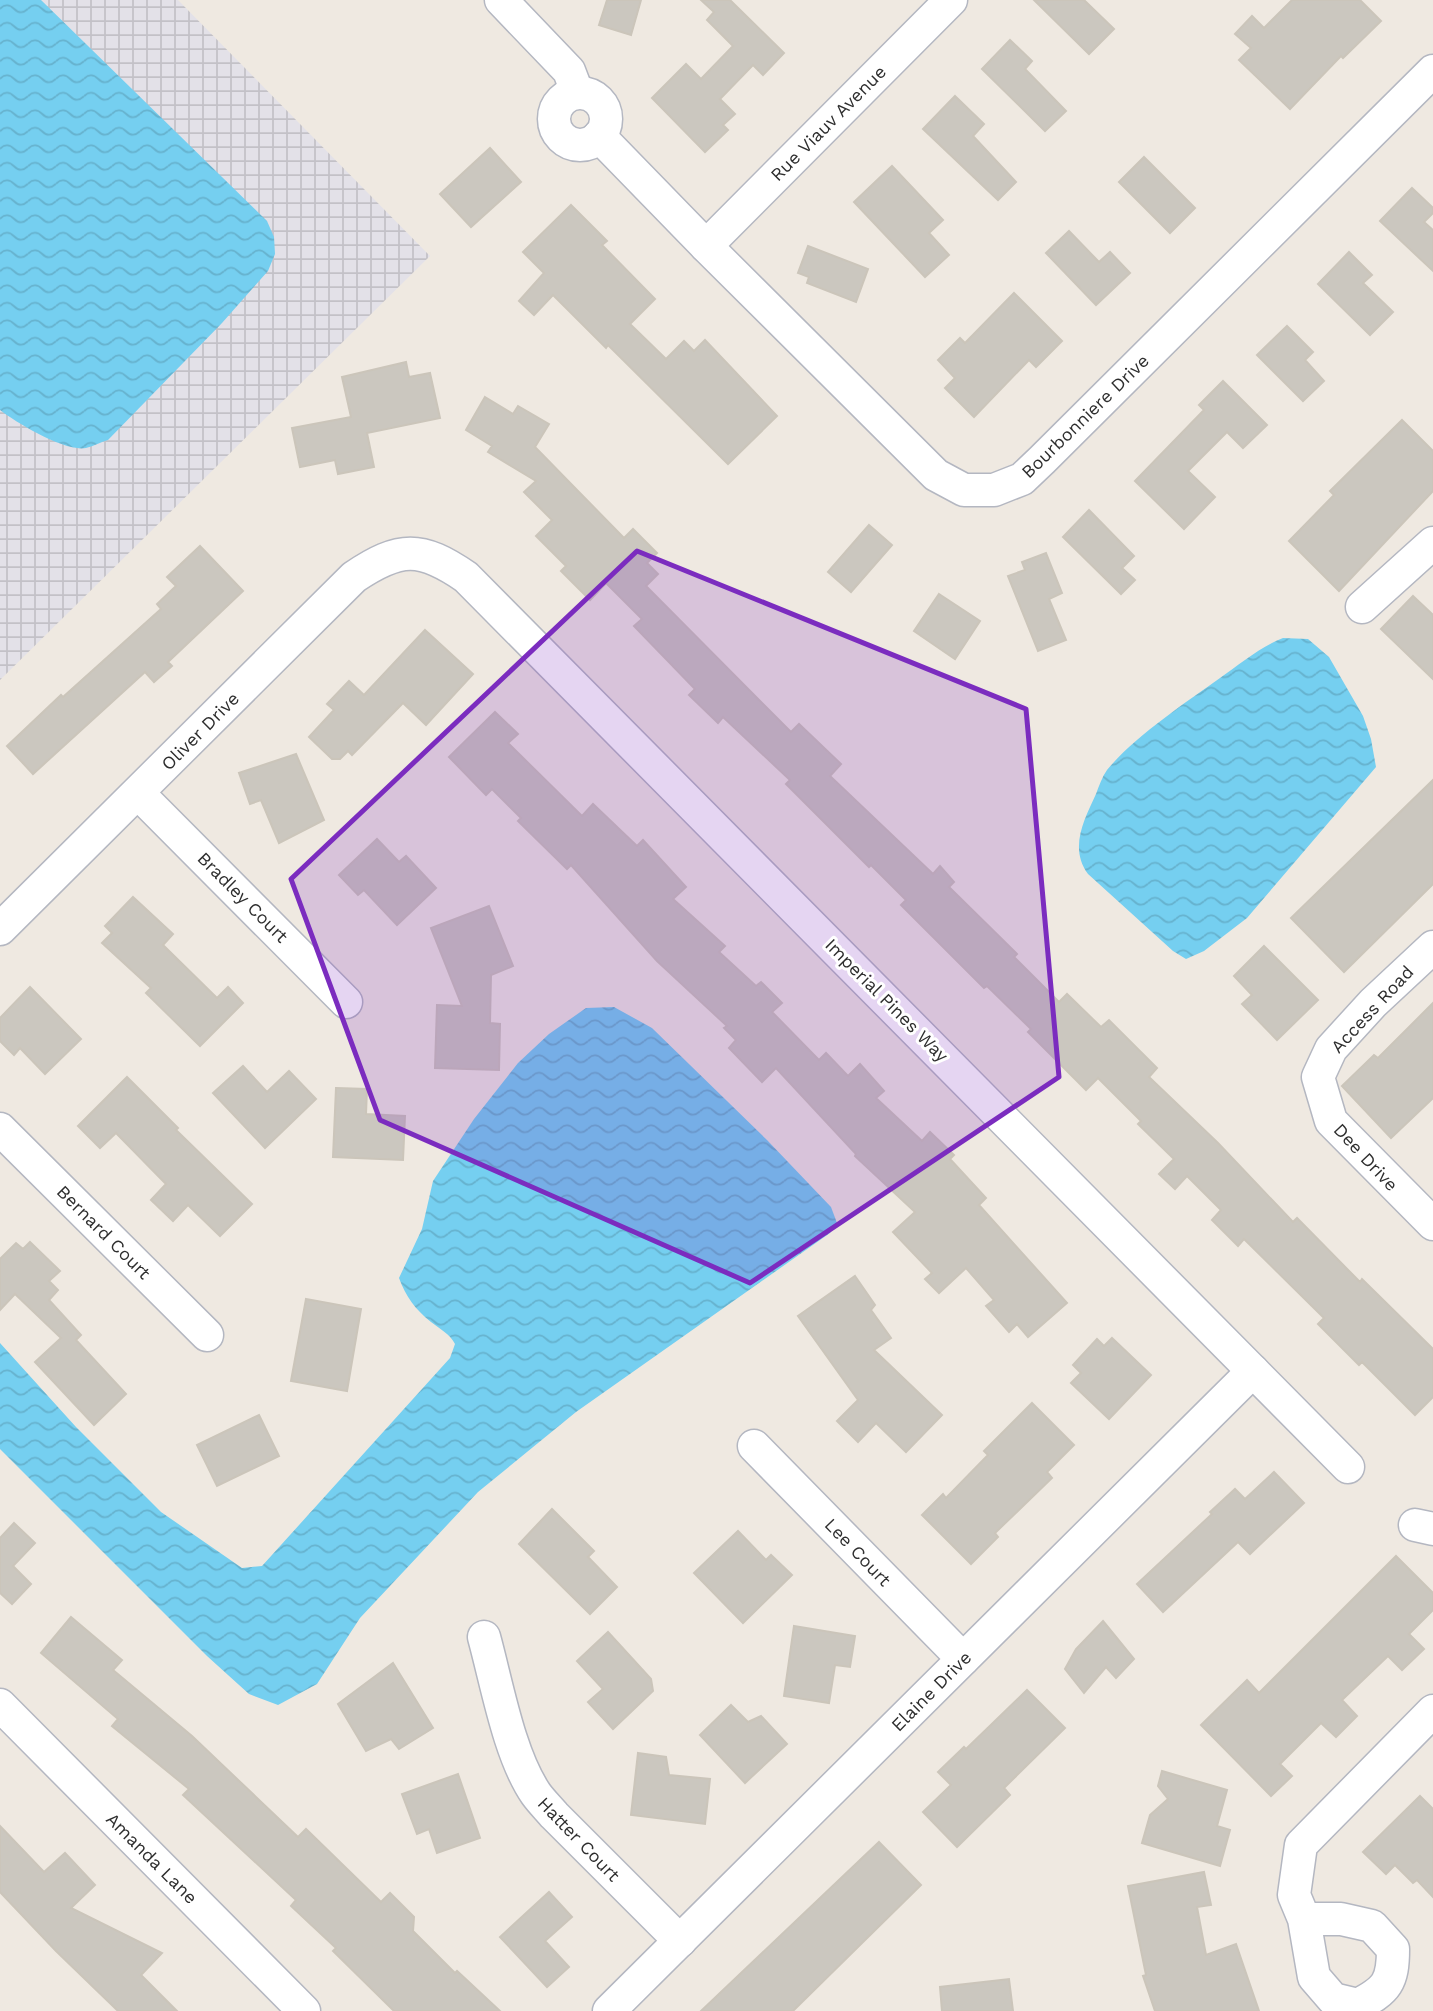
<svg xmlns="http://www.w3.org/2000/svg" width="1433" height="2011" font-family="'Work Sans',sans-serif">
<style>
.industrial{fill:url(#industrial-grid)}
.water{fill:url(#water-waves)}
.building{fill:#cbc7bf;stroke:#cbc5ba;stroke-width:2}
.lines{fill:none;stroke-linecap:round;stroke-linejoin:round}
.minor-casing{stroke:#b4b7c1;stroke-width:35}
.minor{stroke:#fff;stroke-width:32}
.marked{fill:#7b2cbf;fill-opacity:0.2;stroke:#7b2cbf;stroke-width:5;stroke-linejoin:round}
.labels{text-anchor:middle;dominant-baseline:central;stroke-width:6;stroke-linejoin:round;paint-order:stroke}
.street-label{font-size:18px;fill:#2e2e2e;stroke:#fff}
</style>
<defs>
<pattern id="industrial-grid" width="8" height="8" patternUnits="userSpaceOnUse" patternTransform="scale(1.75)"><rect width="8" height="8" fill="#e3e1e8"/><path d="M0 4h8M4 0v8" fill="none" stroke="#c3c1c7"/></pattern>
<pattern id="water-waves" width="16" height="10" patternUnits="userSpaceOnUse" patternTransform="scale(1.75)"><rect width="16" height="10" fill="#75cff0"/><path d="M0 5q4-4 8 0t8 0" fill="none" stroke="#66b2ce"/></pattern>
</defs>
<rect width="100%" height="100%" fill="#efe9e1"/>
<polygon class="industrial" points="0,0 178,0 430,256 0,680"/>
<g class="water">
<path d="M0,0H41L267,221L274,237L275,254L268,271L222,323L108,440C101,442 94,446 86,448C65,452 17,423 0,410Z"/>
<path d="M1283,638L1308,639L1329,657L1363,716L1371,739L1376,767L1247,918L1204,951L1186,959L1173,951L1088,874C1069,848 1084,820 1096,794C1099,786 1102,777 1107,770C1134,737 1185,703 1220,678C1240,664 1260,647 1283,638Z"/>
<path d="M614,1007L652,1028L767,1140L831,1207L837,1223L830,1233L576,1412L478,1492L360,1618L317,1684L278,1705L249,1694L207,1656L0,1449V1343L76,1427L161,1512L242,1568L262,1566L450,1358L455,1344C450,1334 440,1329 431,1322C415,1309 406,1297 399,1278L422,1229L433,1181L474,1119L518,1063L549,1034L586,1008Z"/>
</g>
<g class="building">
<polygon points="607,0 641,0 631,35 599,25"/>
<polygon points="701,0 730,0 784,53 763,75 753,65 720,99 735,114 723,125 728,130 705,152 652,98 686,64 701,79 733,46 707,20 714,12"/>
<polygon points="1034,0 1084,0 1114,29 1089,54"/>
<polygon points="1292,0 1360,0 1381,21 1343,58 1341,56 1290,109 1239,60 1251,48 1235,34 1252,16 1264,28"/>
<polygon points="1010,40 1032,61 1025,69 1066,111 1045,131 982,69"/>
<polygon points="955,96 984,124 973,136 1016,182 998,200 923,129"/>
<polygon points="490,148 521,182 471,227 440,194"/>
<polygon points="1144,157 1195,208 1170,233 1119,182"/>
<polygon points="892,166 943,220 929,233 949,255 925,277 854,202"/>
<polygon points="1412,188 1433,208 1433,213 1424,222 1433,230 1433,271 1380,221"/>
<polygon points="571,205 607,241 602,245 655,299 630,324 666,359 684,341 694,351 705,340 777,416 728,464 608,345 606,348 553,295 534,315 519,301 544,273 523,252"/>
<polygon points="1069,231 1099,262 1110,252 1130,273 1096,305 1046,253"/>
<polygon points="808,246 868,269 856,302 807,283 809,277 798,273"/>
<polygon points="1349,252 1372,275 1363,283 1393,312 1370,335 1318,284"/>
<polygon points="1014,293 1062,341 1036,367 1029,360 974,417 945,388 955,378 938,360 960,338 965,343"/>
<polygon points="1287,326 1313,352 1305,360 1324,381 1303,401 1257,355"/>
<polygon points="406,362 409,377 430,373 440,418 367,433 374,467 338,474 335,460 300,467 292,428 351,417 342,377"/>
<polygon points="1223,381 1267,425 1243,448 1227,432 1188,471 1215,497 1184,529 1135,481 1204,410 1199,405"/>
<polygon points="485,397 513,414 518,406 549,424 535,447 624,538 633,529 657,553 647,563 658,574 646,586 791,732 799,724 841,764 830,776 933,874 940,866 954,882 949,887 1017,954 1014,957 1059,1002 1067,994 1101,1027 1109,1020 1157,1068 1149,1077 1218,1143 1293,1222 1297,1218 1360,1282 1362,1279 1433,1349 1433,1397 1415,1415 1362,1362 1359,1365 1318,1324 1324,1318 1244,1239 1238,1246 1212,1220 1221,1210 1187,1176 1175,1189 1159,1174 1174,1159 1138,1124 1141,1121 1098,1078 1086,1090 1028,1032 1031,1029 987,986 984,988 901,905 906,900 871,865 869,867 786,784 790,780 723,717 718,723 689,695 695,689 634,626 642,619 606,583 590,600 561,571 566,566 536,536 552,520 524,492 536,481 488,452 492,446 466,430"/>
<polygon points="1402,420 1433,451 1433,491 1339,591 1289,541 1334,495 1330,491"/>
<polygon points="1089,510 1134,556 1122,568 1135,580 1121,594 1063,537"/>
<polygon points="869,525 892,545 851,592 828,572"/>
<polygon points="200,546 243,591 168,662 172,666 154,682 145,672 33,774 7,746 61,695 63,697 161,609 157,604 176,586 167,577"/>
<polygon points="1046,553 1062,593 1049,599 1066,640 1038,651 1008,576 1025,570 1022,562"/>
<polygon points="939,594 980,621 955,659 914,631"/>
<polygon points="1413,596 1433,615 1433,679 1381,629"/>
<polygon points="425,630 473,674 426,725 403,703 352,755 348,751 340,759 332,759 309,737 334,710 327,704 349,681 364,695"/>
<polygon points="495,712 518,734 508,743 582,816 593,804 637,846 643,840 686,887 673,899 725,946 719,952 756,986 761,982 782,1003 772,1012 819,1060 826,1053 848,1076 860,1064 884,1091 876,1098 922,1141 930,1132 954,1155 950,1159 986,1198 979,1205 1067,1303 1028,1337 1017,1324 1009,1332 986,1306 994,1300 966,1268 939,1293 925,1279 932,1273 893,1232 915,1212 855,1156 856,1154 776,1068 762,1082 729,1048 736,1040 724,1028 727,1026 657,961 571,865 567,869 518,821 521,818 492,789 486,795 449,757"/>
<polygon points="296,754 324,820 279,843 261,800 250,804 239,773"/>
<polygon points="1433,780 1433,884 1344,972 1291,918"/>
<polygon points="377,839 399,862 406,856 436,888 397,925 364,890 358,895 339,875"/>
<polygon points="133,897 173,934 163,945 217,998 228,987 243,1003 200,1046 146,993 151,988 102,943 112,933 105,926"/>
<polygon points="489,906 513,966 491,975 490,1023 500,1024 499,1070 435,1068 437,1005 462,1006 431,928"/>
<polygon points="1264,946 1318,1000 1277,1040 1242,1004 1252,995 1234,976"/>
<polygon points="30,987 81,1039 45,1074 20,1048 14,1055 0,1041 0,1018"/>
<polygon points="1433,1003 1433,1098 1391,1138 1342,1086 1374,1055 1378,1058"/>
<polygon points="243,1066 267,1092 289,1071 316,1099 265,1148 213,1093"/>
<polygon points="127,1077 178,1128 176,1130 252,1204 220,1236 188,1205 173,1221 151,1200 166,1184 116,1133 100,1148 78,1126"/>
<polygon points="336,1088 367,1089 366,1114 405,1116 403,1160 333,1157"/>
<polygon points="30,1242 60,1271 49,1281 58,1290 49,1300 81,1335 76,1340 126,1394 94,1425 35,1362 61,1338 15,1294 0,1310 0,1259 16,1243 23,1249"/>
<polygon points="855,1276 875,1305 871,1310 891,1338 874,1350 942,1415 906,1452 876,1423 858,1442 837,1421 858,1400 798,1316"/>
<polygon points="306,1299 361,1309 347,1391 291,1381"/>
<polygon points="1112,1338 1151,1375 1109,1419 1071,1383 1081,1373 1073,1365 1097,1339 1104,1346"/>
<polygon points="1032,1403 1074,1445 1047,1472 1052,1478 995,1533 998,1537 971,1564 922,1515 943,1494 946,1498 988,1455 984,1451"/>
<polygon points="259,1415 279,1456 217,1486 197,1445"/>
<polygon points="1274,1472 1304,1503 1250,1554 1238,1542 1163,1612 1137,1584 1212,1514 1210,1512 1235,1489 1245,1499"/>
<polygon points="552,1509 594,1551 588,1557 617,1587 590,1614 519,1544"/>
<polygon points="14,1523 35,1543 13,1566 31,1584 12,1604 0,1593 0,1538"/>
<polygon points="738,1531 766,1560 771,1555 792,1575 743,1623 694,1573"/>
<polygon points="1396,1556 1433,1593 1433,1610 1409,1634 1424,1649 1402,1670 1388,1656 1342,1700 1357,1716 1336,1737 1321,1723 1280,1764 1292,1776 1271,1796 1201,1725 1247,1680 1259,1693"/>
<polygon points="71,1617 122,1660 113,1670 192,1736 298,1837 306,1829 381,1902 390,1893 414,1917 413,1931 455,1973 457,1971 500,2011 394,2011 333,1951 336,1948 291,1906 296,1900 183,1795 189,1789 112,1726 118,1719 41,1653"/>
<polygon points="1103,1621 1134,1659 1116,1678 1106,1667 1084,1693 1065,1669 1076,1649"/>
<polygon points="794,1626 855,1636 850,1667 835,1665 829,1703 784,1696"/>
<polygon points="608,1632 651,1679 653,1691 613,1729 588,1702 603,1689 577,1661"/>
<polygon points="393,1663 433,1728 399,1749 391,1739 366,1751 338,1704"/>
<polygon points="1027,1690 1065,1728 1004,1788 1010,1795 957,1847 923,1812 951,1785 938,1772 964,1747 966,1749"/>
<polygon points="731,1705 748,1722 761,1716 787,1744 745,1783 700,1735"/>
<polygon points="638,1753 666,1757 669,1775 710,1779 705,1824 631,1815"/>
<polygon points="1162,1771 1227,1790 1217,1826 1230,1830 1220,1866 1142,1843 1150,1815 1168,1799 1158,1786"/>
<polygon points="458,1774 480,1838 437,1853 429,1829 417,1834 402,1794"/>
<polygon points="1420,1796 1433,1809 1433,1897 1417,1880 1413,1883 1395,1865 1386,1874 1363,1852"/>
<polygon points="0,1826 44,1872 65,1853 95,1885 71,1908 162,1953 141,1975 177,2011 118,2011 56,1951 0,1892"/>
<polygon points="879,1842 921,1885 793,2011 701,2011"/>
<polygon points="1204,1872 1211,1905 1197,1907 1206,1955 1236,1944 1259,2011 1155,2011 1143,1976 1146,1975 1128,1886"/>
<polygon points="549,1892 572,1917 545,1941 569,1967 547,1987 500,1937"/>
<polygon points="1009,1979 1013,2011 942,2011 940,1987"/>
</g>
<g class="lines">
<g class="minor-casing">
<g id="minor">
<polyline points="501,0 569,71 577,92"/>
<circle cx="580" cy="119" r="26"/>
<polyline points="599,136 706,246 936,475 964,490 994,490 1022,479 1042,460 1433,71"/>
<polyline points="706,246 951,0"/>
<polyline points="1362,607 1433,543"/>
<polyline points="138,793 346,1002"/>
<path d="M0,929L354,577C400,546 421,546 466,577L1348,1467"/>
<polyline points="1433,947 1373,1003 1331,1049 1318,1077 1331,1121 1433,1224"/>
<polyline points="0,1129 207,1335"/>
<polyline points="754,1446 963,1659"/>
<polyline points="1415,1525 1433,1529"/>
<path d="M484,1637C497,1684 509,1755 536,1794C541,1801 548,1808 554,1815L680,1941"/>
<polyline points="0,1705 304,2011"/>
<path d="M1304,1919H1341L1372,1926L1393,1949C1393,1982 1387,1990 1358,2005L1333,1999L1314,1977L1304,1919L1294,1895L1301,1845L1433,1711"/>
<polyline points="609,2011 1253,1371"/>
</g>
</g>
<use href="#minor" class="minor"/>
</g>
<path class="marked" d="M637,551L1026,709L1059,1077L750,1283L380,1120L291,879Z"/>
<g class="labels">
<g class="street-label">
<text transform="translate(828 123) rotate(-45)">Rue Viauv Avenue</text>
<text transform="translate(1085 416) rotate(-44)">Bourbonniere Drive</text>
<text transform="translate(200 731) rotate(-45)">Oliver Drive</text>
<text transform="translate(243 897) rotate(45)">Bradley Court</text>
<text transform="translate(887 1000) rotate(45)">Imperial Pines Way</text>
<text transform="translate(1372 1009) rotate(-47)">Access Road</text>
<text transform="translate(1366 1157) rotate(47)">Dee Drive</text>
<text transform="translate(104 1232) rotate(45)">Bernard Court</text>
<text transform="translate(858 1552) rotate(46)">Lee Court</text>
<text transform="translate(931 1691) rotate(-45)">Elaine Drive</text>
<text transform="translate(579 1839) rotate(46)">Hatter Court</text>
<text transform="translate(152 1858) rotate(45)">Amanda Lane</text>
</g>
</g>
</svg>
